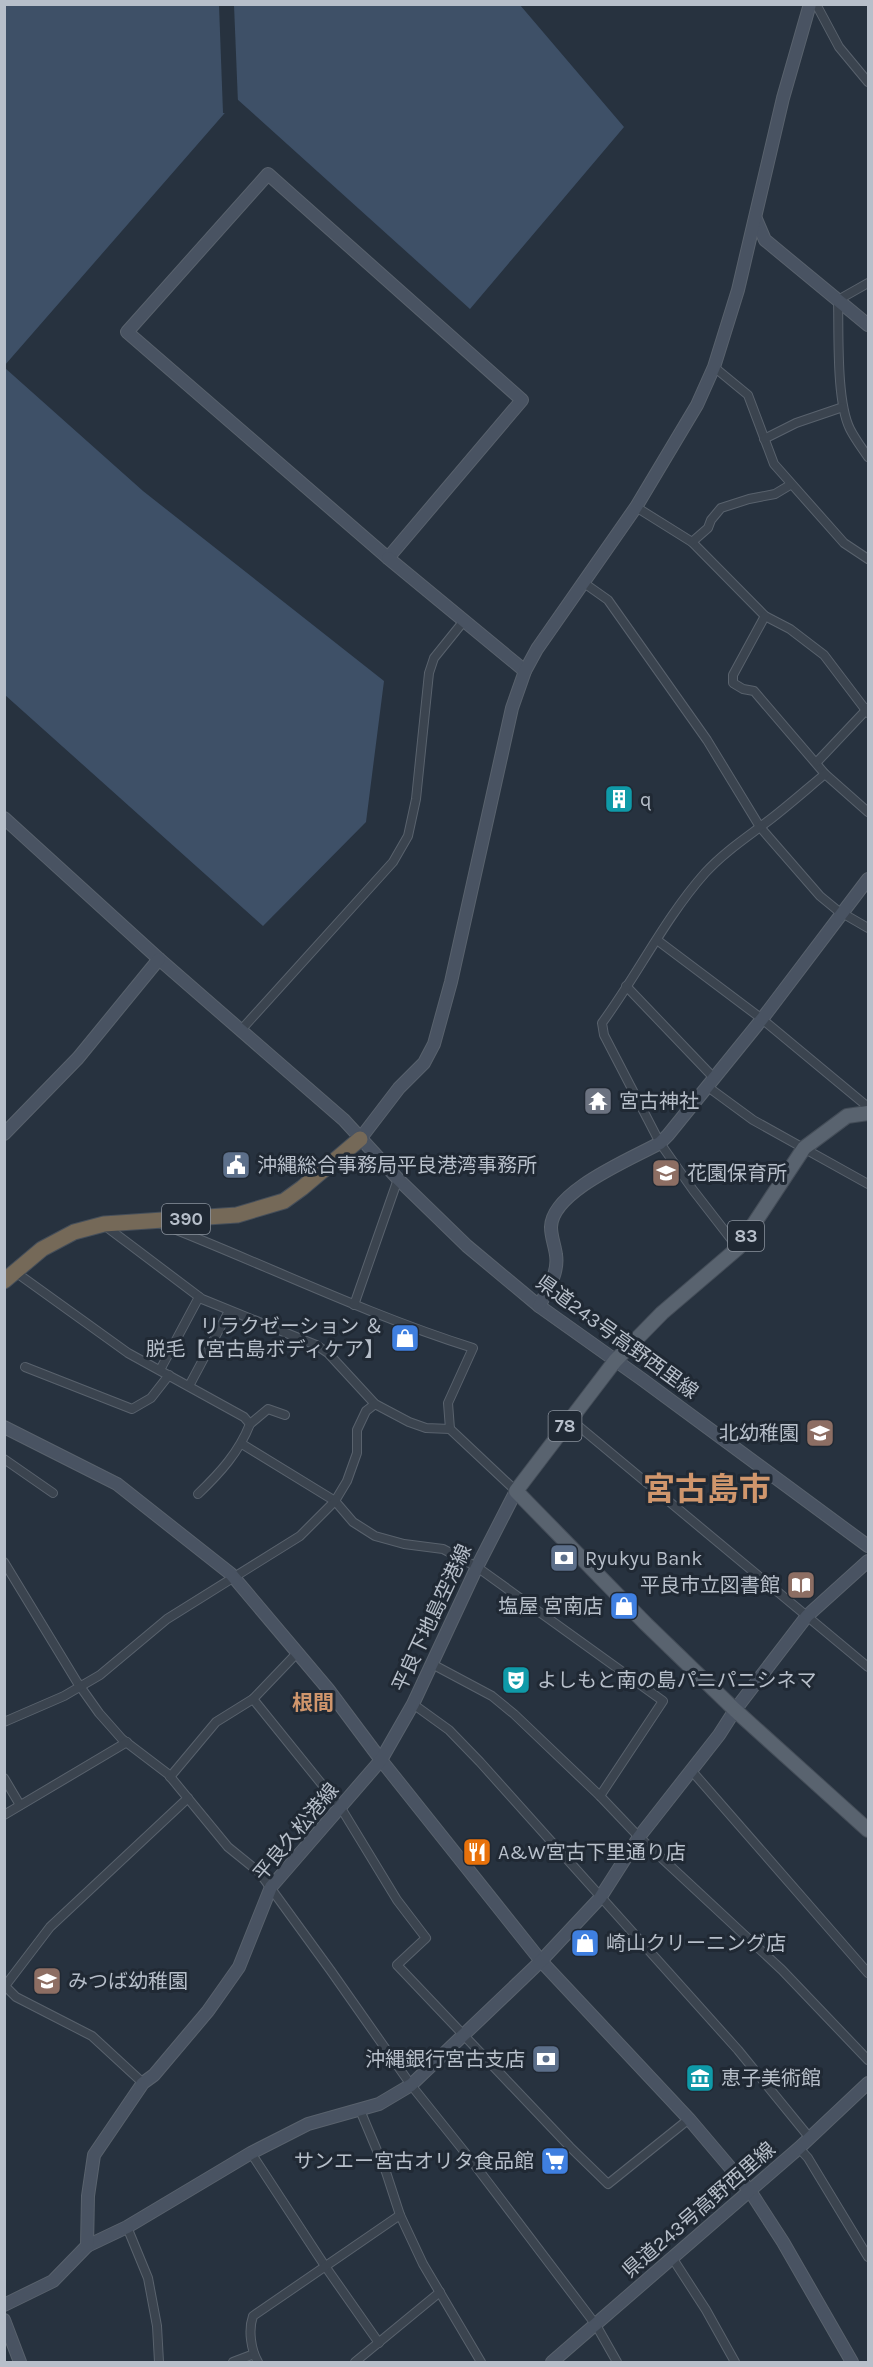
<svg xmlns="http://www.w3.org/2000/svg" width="873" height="2367" font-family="Karla,'Noto Sans JP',sans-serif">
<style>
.water{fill:#3e5067}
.pier{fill:#27323f}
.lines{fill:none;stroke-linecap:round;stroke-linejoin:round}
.street-casing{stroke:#59626d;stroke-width:10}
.secondary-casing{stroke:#59626d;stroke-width:14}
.primary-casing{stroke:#444d58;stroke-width:16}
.highway-casing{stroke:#464f5a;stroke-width:17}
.street{stroke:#3b444f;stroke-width:8}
.secondary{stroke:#495362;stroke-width:12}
.primary{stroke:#59636f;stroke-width:14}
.highway{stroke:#756958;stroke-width:15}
.labels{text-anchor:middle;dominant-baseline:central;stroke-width:6;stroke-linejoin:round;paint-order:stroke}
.shield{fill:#202934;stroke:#8a929d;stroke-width:1.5}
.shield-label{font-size:18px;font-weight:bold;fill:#b7bfca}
.poi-label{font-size:20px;fill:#b7bfca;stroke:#202934;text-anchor:start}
.street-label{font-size:20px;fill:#b7bfca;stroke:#202934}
.neighbourhood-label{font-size:21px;font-weight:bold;fill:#d0966c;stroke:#202934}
.town-label{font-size:32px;font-weight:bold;fill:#d0966c;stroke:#202934}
</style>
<rect width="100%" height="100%" fill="#27323f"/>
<g class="water">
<polygon points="5,5 520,5 624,127 470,309 237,99 5,365"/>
<polygon points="5,368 143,491 384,681 366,822 263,926 5,695"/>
</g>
<polygon class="pier" points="219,5 234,5 238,103 229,113 223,113"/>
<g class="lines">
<g class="street-casing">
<g id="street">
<polyline points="816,4 839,47 868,82"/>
<path d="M868,283L838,300C839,333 836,401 850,429C855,439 862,448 868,457"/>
<polyline points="714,367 748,395 774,464 844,543 868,559"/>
<polyline points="764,439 796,423 843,407"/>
<polyline points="636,507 692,542 765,616 790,629 824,655 868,713"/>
<polyline points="692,542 708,528 711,520 721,508 749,499 775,494 790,485"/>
<polyline points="584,583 608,600 707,740 760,827 820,896 837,910 868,928"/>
<polyline points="765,616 733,675 733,683 743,689 754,691 825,774 868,812"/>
<polyline points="817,762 868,708"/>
<polyline points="657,940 762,1019 868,1107"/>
<polyline points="626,986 714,1078"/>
<polyline points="241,1030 393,862 408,836 416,799 429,673 434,658 463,622"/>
<polyline points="708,1087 753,1120 868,1184"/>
<path d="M159,1223C264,1264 365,1314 473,1348L448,1403L450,1429"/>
<polyline points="104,1225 202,1299 316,1345 328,1353 375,1404 409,1422 426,1428 450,1429 516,1491"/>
<path d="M738,1248L693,1190L660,1143L604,1035L602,1023C638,974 665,918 705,873C725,851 749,836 772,818C790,804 807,789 825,774"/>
<path d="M14,1271L128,1353L244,1417L250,1424C239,1452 220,1473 198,1494"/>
<polyline points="354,1305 398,1179"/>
<polyline points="25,1367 132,1409 151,1398 169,1375"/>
<polyline points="160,1370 199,1297"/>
<polyline points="189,1386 229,1311"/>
<polyline points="570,1419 868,1667"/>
<polyline points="250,1424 268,1409 285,1415"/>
<polyline points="242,1444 335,1501 353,1522 375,1536 404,1544 443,1549 477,1567 663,1701 600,1796"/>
<polyline points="4,1459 53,1493"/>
<polyline points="4,1562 77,1682 99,1713 122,1739 168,1774 228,1847 259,1872 331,1971 411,2085 471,2160 596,2325 617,2362"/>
<polyline points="432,1664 492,1696 514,1714 600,1796 639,1837 782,1970 868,2060"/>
<polyline points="253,1699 341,1808 397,1900 426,1938 397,1965 570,2147 608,2184 689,2119"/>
<polyline points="413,1704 449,1730 480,1762 738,2050 809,2137"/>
<polyline points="4,1722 64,1696 100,1675 167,1619 300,1536 335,1501 347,1481 357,1453 357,1430 366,1411 375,1404"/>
<polyline points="691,1770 868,1973"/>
<polyline points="170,1777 216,1722 253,1699 298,1652"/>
<polyline points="4,1778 20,1805"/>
<polyline points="4,1815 127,1742"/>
<polyline points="143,2083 92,2036 16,1997 5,1986 50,1927 188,1798"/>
<polyline points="360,2110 386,2172 400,2215 423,2264 481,2362"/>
<polyline points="799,2148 808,2158 868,2257"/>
<polyline points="251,2153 325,2266 379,2343"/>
<polyline points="127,2227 148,2278 157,2326 159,2362"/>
<polyline points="673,2259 706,2310 735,2362"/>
<polyline points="233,2362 254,2354"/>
<path d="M258,2362C251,2350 248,2330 253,2316L400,2215"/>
<polyline points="355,2362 440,2292"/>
</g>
</g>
<g class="secondary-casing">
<g id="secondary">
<polygon points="268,174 522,400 388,558 127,332"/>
<polyline points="756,219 765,240 868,325"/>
<polyline points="388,558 525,671"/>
<polyline points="4,818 159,959 344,1120 398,1179 467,1246 539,1306 643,1380 868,1546"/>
<polyline points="4,1134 78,1058 159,959"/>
<polyline points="360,1139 399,1088 424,1063 434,1044 451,982 512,708 525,671 537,649 636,507 697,405 714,367 738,290 783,98 810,4"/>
<path d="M539,1306C547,1291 559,1273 556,1255C555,1246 551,1237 551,1227C552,1191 631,1159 660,1143L668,1135L762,1019L868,879"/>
<polyline points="4,1427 117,1484 231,1574 328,1689 381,1760 541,1961 689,2119 750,2191 783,2242 852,2362"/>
<polyline points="87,2246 127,2227 251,2153 308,2124 379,2104 411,2085 541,1961 600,1898 639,1837 719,1735 735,1710 807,1616 868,1561"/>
<polyline points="4,2305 53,2281 87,2246 88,2196 94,2155 143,2083 154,2075 208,2011 239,1967 271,1887 381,1760 413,1704 477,1567 516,1491"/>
<polyline points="4,2320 20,2362"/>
<polyline points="552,2362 799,2148 868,2083"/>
</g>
</g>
<g class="primary-casing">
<polyline id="primary" points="868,1113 847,1116 804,1148 738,1248 662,1313 615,1361 516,1491 646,1624 735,1710 868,1830"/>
</g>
<g class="highway-casing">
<polyline id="highway" points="4,1281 42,1249 74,1232 104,1224 237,1215 284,1201 302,1188 360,1139"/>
</g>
<use href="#street" class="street"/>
<use href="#secondary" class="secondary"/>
<use href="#primary" class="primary"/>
<use href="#highway" class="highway"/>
</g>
<defs>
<g id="building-square" transform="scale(1.5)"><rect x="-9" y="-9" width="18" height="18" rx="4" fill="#0f9aa8" stroke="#202934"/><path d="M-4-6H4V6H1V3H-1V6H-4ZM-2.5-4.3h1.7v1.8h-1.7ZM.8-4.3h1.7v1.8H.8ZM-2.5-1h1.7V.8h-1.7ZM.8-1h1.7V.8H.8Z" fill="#fff"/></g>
<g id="temple-square" transform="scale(1.5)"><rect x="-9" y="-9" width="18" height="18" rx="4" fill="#6b7280" stroke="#202934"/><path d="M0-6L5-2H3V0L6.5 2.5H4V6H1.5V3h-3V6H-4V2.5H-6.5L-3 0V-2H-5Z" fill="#fff"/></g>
<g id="civic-square" transform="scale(1.5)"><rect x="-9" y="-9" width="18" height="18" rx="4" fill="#5c6f8a" stroke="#202934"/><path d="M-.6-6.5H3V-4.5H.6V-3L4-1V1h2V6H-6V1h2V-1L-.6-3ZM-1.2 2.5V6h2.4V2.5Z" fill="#fff"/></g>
<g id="school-square" transform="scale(1.5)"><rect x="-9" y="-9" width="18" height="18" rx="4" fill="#8d6e63" stroke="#202934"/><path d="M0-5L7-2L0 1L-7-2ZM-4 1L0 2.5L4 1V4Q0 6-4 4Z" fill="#fff"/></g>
<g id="shop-square" transform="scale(1.5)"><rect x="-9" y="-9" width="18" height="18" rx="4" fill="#3f7fe0" stroke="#202934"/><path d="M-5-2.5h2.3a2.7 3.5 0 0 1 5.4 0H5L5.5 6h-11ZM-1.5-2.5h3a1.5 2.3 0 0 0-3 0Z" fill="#fff"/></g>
<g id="bank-square" transform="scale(1.5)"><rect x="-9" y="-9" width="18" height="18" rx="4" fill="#5c6f8a" stroke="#202934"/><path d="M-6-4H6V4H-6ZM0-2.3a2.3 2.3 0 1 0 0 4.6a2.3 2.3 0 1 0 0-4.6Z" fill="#fff"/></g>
<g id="library-square" transform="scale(1.5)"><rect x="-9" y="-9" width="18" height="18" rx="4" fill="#8d6e63" stroke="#202934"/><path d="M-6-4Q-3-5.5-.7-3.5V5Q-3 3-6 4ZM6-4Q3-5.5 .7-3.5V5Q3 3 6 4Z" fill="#fff"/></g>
<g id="theatre-square" transform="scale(1.5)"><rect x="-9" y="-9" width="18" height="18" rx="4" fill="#0f9aa8" stroke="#202934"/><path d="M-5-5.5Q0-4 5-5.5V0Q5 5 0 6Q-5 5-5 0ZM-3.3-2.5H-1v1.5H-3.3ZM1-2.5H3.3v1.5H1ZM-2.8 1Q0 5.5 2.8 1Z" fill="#fff"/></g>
<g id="restaurant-square" transform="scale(1.5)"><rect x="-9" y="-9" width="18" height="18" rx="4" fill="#e8710a" stroke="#202934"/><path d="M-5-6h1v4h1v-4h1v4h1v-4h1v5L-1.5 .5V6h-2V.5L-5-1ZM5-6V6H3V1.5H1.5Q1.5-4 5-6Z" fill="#fff"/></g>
<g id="museum-square" transform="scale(1.5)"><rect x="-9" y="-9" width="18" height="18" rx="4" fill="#0f9aa8" stroke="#202934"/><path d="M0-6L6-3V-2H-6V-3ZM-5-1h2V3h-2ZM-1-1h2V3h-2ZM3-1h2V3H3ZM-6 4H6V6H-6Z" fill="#fff"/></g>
<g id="supermarket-square" transform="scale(1.5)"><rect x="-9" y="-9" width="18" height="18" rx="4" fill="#3f7fe0" stroke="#202934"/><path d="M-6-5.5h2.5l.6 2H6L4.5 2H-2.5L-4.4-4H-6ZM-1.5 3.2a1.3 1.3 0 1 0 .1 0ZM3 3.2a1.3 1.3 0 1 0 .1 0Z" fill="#fff"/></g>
</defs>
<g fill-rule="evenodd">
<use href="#building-square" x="619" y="799"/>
<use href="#temple-square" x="598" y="1101"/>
<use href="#civic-square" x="236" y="1165"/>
<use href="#school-square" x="666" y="1173"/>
<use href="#shop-square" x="405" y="1338"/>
<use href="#school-square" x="820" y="1433"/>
<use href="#bank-square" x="564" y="1558"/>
<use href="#library-square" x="801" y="1585"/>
<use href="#shop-square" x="624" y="1606"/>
<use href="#theatre-square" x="516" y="1680"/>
<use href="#restaurant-square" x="477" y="1852"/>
<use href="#shop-square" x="585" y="1943"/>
<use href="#school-square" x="47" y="1981"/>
<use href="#bank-square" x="546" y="2059"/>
<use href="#museum-square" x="700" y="2078"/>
<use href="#supermarket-square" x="555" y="2161"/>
</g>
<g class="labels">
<g class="shield">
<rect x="162" y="1204" width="48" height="30" rx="4.5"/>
<rect x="728" y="1221" width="36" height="30" rx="4.5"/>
<rect x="548.5" y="1411" width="33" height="30" rx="4.5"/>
</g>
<g class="shield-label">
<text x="186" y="1219">390</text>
<text x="746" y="1236">83</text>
<text x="565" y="1426">78</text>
</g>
<g class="poi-label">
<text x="640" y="799">q</text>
<text x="619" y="1101">宮古神社</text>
<text x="257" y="1165">沖縄総合事務局平良港湾事務所</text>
<text x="687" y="1173">花園保育所</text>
<text x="384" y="1326" text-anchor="end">リラクゼーション ＆<tspan x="384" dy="23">脱毛【宮古島ボディケア】</tspan></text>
<text x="799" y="1433" text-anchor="end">北幼稚園</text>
<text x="585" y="1558">Ryukyu Bank</text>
<text x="780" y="1585" text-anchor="end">平良市立図書館</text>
<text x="603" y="1606" text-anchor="end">塩屋 宮南店</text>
<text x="537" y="1680">よしもと南の島パニパニシネマ</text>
<text x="498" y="1852">A&amp;W宮古下里通り店</text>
<text x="606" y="1943">崎山クリーニング店</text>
<text x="68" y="1981">みつば幼稚園</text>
<text x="525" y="2059" text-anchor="end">沖縄銀行宮古支店</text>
<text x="721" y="2078">恵子美術館</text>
<text x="534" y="2161" text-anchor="end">サンエー宮古オリタ食品館</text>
</g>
<g class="street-label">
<text transform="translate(617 1337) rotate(36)">県道243号高野西里線</text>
<text transform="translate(432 1618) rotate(-65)">平良下地島空港線</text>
<text transform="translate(296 1832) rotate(-50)">平良久松港線</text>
<text transform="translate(699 2210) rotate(-41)">県道243号高野西里線</text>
</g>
<g class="neighbourhood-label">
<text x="313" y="1703">根間</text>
</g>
<g class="town-label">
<text x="707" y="1489">宮古島市</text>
</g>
</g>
<rect width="873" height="2367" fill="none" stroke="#b7bfca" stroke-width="12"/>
</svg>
